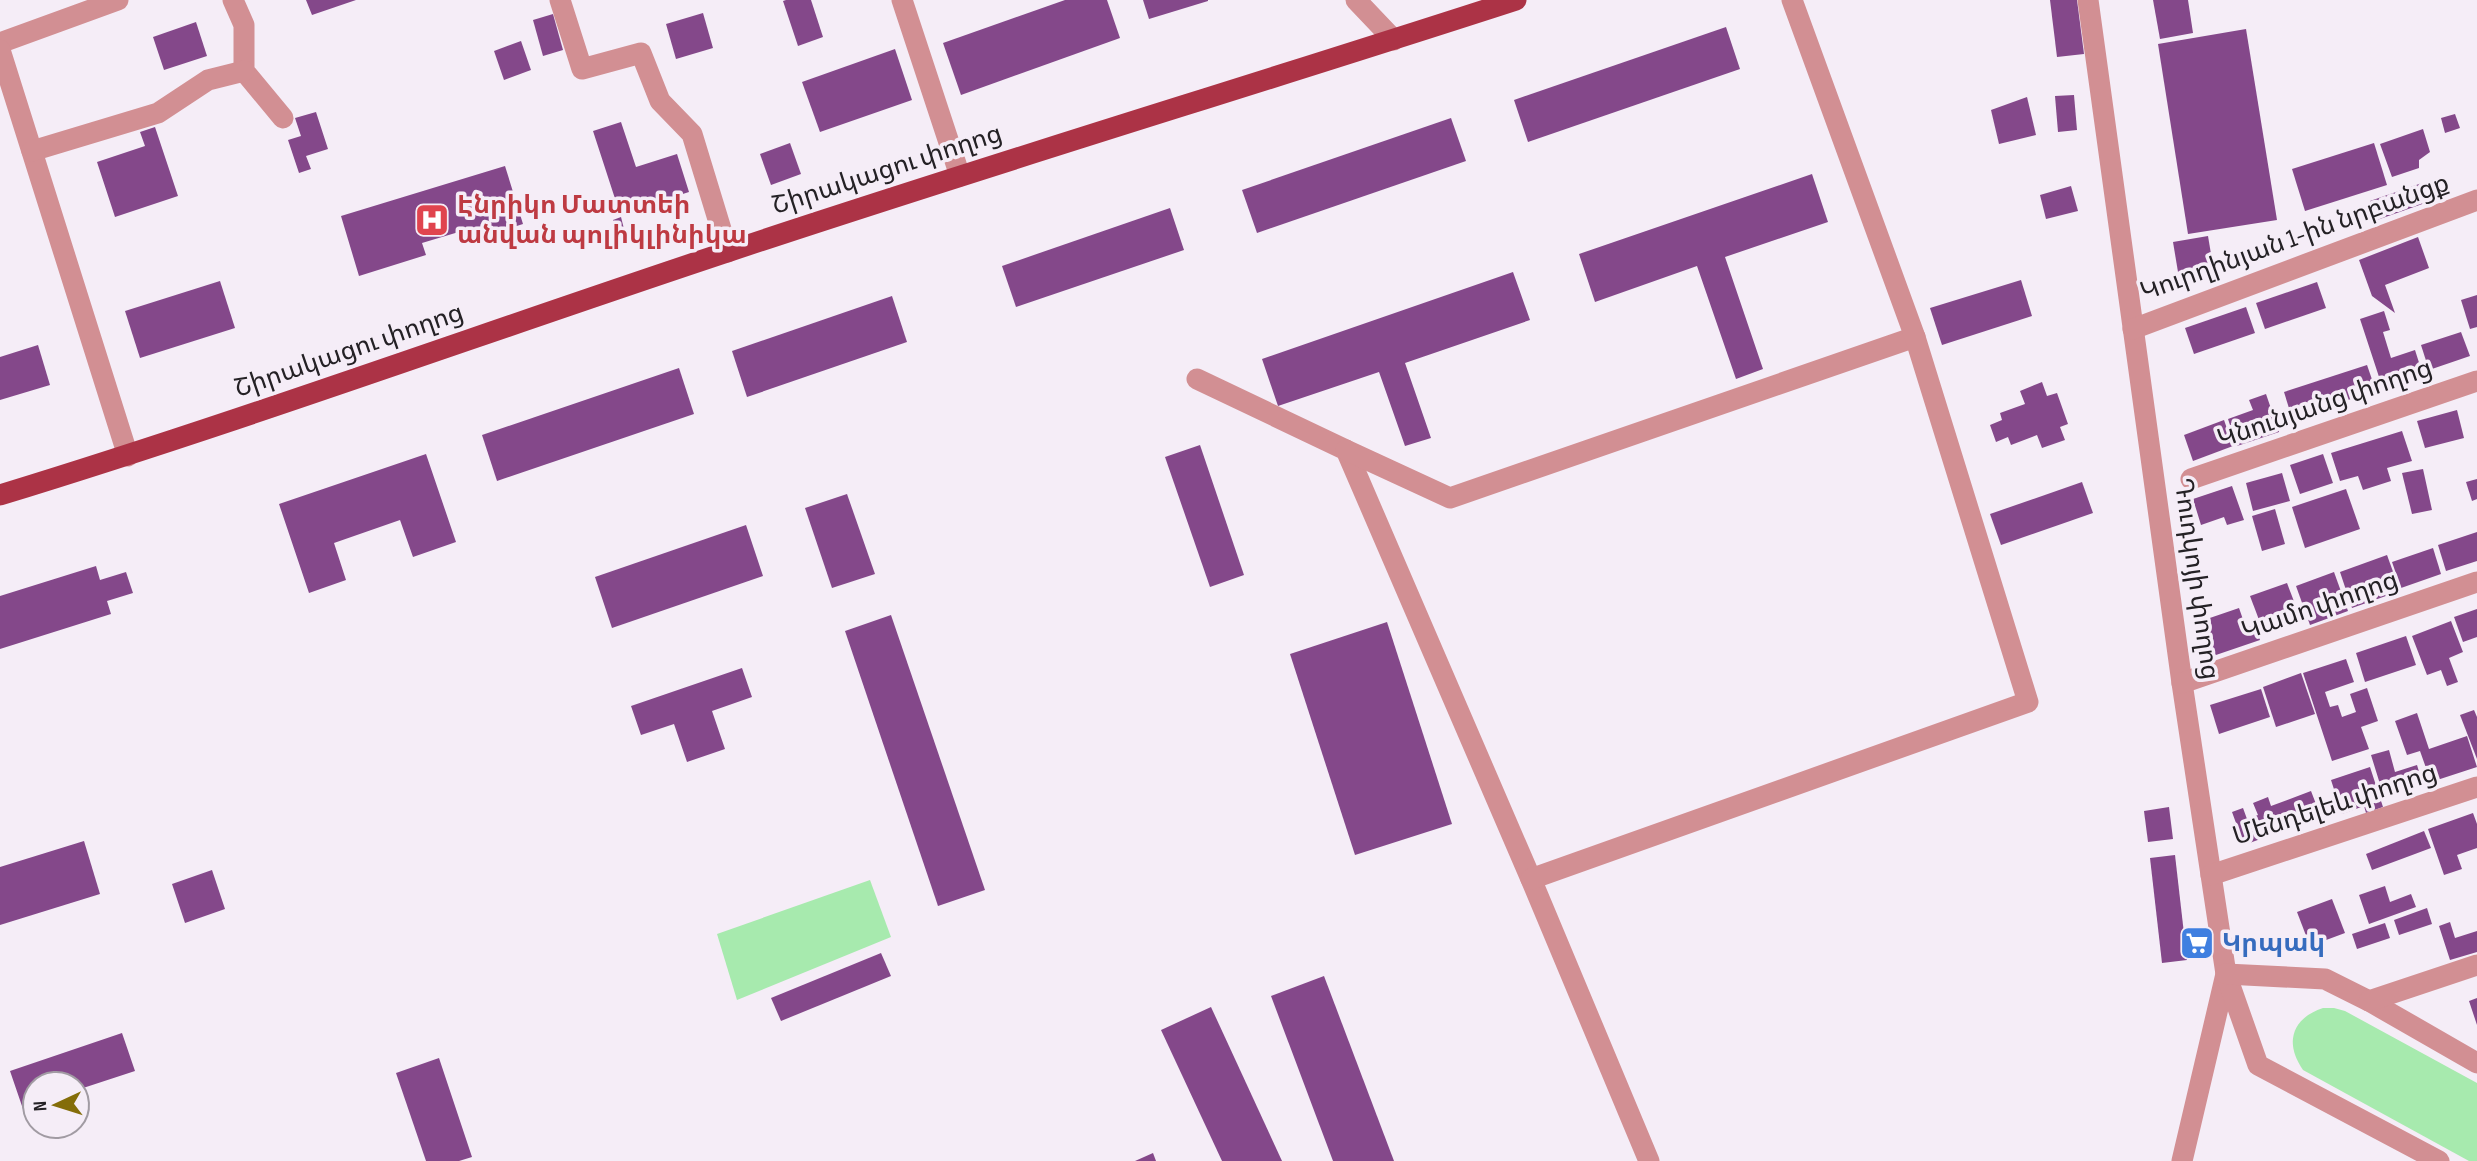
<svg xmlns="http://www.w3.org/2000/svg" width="2477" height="1161" font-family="'Sofia Sans Condensed','Noto Sans Armenian',sans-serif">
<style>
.green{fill:#a7eaae}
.building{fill:#84488a}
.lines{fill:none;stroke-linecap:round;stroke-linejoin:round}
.minor{stroke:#d28f93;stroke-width:21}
.major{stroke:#ac3346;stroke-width:21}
.labels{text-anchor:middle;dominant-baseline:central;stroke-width:7;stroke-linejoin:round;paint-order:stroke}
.street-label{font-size:26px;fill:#242125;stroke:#f5edf7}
.health-label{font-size:26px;font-weight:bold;fill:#be3a42;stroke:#f5edf7;text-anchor:start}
.shop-label{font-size:26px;font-weight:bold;fill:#366cbe;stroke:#f5edf7;text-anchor:start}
</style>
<rect width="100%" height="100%" fill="#f5edf7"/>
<g class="green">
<polygon points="870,880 891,937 737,1000 717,934"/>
<path d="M2323,1008H2334L2345,1011L2477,1083V1161H2469L2303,1070C2284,1043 2292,1018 2323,1008Z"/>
</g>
<g class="building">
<polygon points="306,0 356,0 312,15"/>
<polygon points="786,0 811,0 823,37 798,46 783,1"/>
<polygon points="1065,0 1107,0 1120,38 961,95 943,43"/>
<polygon points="1143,0 1208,0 1208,1 1149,19"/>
<polygon points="2050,0 2077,0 2084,54 2057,57"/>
<polygon points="2153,0 2188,0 2193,33 2160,39"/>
<polygon points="703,13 713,48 676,59 666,24"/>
<polygon points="553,14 563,50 543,56 533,20"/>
<polygon points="196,22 207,56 164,70 153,37"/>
<polygon points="1726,27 1740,69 1528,142 1514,100"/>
<polygon points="2246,29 2277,220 2188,234 2158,44"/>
<polygon points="521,41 531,70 504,80 494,51"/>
<polygon points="895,49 912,100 820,132 802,82"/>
<polygon points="2074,95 2077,130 2058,132 2055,96"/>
<polygon points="2027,97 2036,135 1999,144 1991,110"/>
<polygon points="316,112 328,149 306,156 311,169 299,173 288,140 301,136 295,118"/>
<polygon points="2455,114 2460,128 2445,133 2441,118"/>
<polygon points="1451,118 1466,161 1257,233 1242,190"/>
<polygon points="621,122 636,167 677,154 689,192 620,214 593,131"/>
<polygon points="155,127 178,196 115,217 97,162 145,146 140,132"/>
<polygon points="2423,129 2430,152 2419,160 2419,168 2392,177 2380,144"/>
<polygon points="790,143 801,174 771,185 760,154"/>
<polygon points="2374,143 2387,185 2305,211 2292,169"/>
<polygon points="505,166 523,224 466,242 462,231 422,243 426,255 359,276 341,216"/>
<polygon points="1812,174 1828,222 1725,257 1763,369 1736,379 1697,266 1595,302 1579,254"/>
<polygon points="2422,183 2428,202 2377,220 2370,201"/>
<polygon points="2071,186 2078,211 2046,219 2040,195"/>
<polygon points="1170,208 1184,250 1016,307 1002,266"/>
<polygon points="621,217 624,229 616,231 613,220"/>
<polygon points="2208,236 2215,278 2180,284 2173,242"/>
<polygon points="2418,237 2429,268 2385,285 2395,313 2372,296 2359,260"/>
<polygon points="1513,272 1530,320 1405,363 1431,438 1405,446 1379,372 1278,406 1262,359"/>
<polygon points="2021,280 2032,316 1942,345 1930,308"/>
<polygon points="220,281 235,328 140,358 125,311"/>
<polygon points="2317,282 2326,308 2265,329 2256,303"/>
<polygon points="2477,295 2477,327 2470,329 2461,300"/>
<polygon points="892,296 907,342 747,397 732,351"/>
<polygon points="2246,307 2255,333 2194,354 2185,328"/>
<polygon points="2384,311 2390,330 2383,332 2391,358 2415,350 2422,372 2382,386 2360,319"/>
<polygon points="2461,332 2470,356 2429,370 2421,345"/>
<polygon points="38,345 50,385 0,400 0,357"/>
<polygon points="2367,365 2376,391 2292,418 2284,392"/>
<polygon points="679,368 694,414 497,481 482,435"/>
<polygon points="2042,382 2047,396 2057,393 2068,424 2060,427 2065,440 2042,448 2037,435 2011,445 2008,437 1996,442 1990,425 2002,420 2000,413 2025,404 2020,391"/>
<polygon points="2266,394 2279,432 2237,446 2228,419 2253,410 2249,400"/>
<polygon points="2457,410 2464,438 2425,448 2417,421"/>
<polygon points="2224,420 2233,446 2193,461 2184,435"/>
<polygon points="2402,431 2412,461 2387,468 2391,481 2363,490 2358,476 2340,481 2331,453"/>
<polygon points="1200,445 1244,575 1210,587 1165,457"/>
<polygon points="426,454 456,542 413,557 400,520 334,543 346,580 309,593 279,504"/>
<polygon points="2323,454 2333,483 2300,494 2290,465"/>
<polygon points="2423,469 2432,510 2412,514 2402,473"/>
<polygon points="2282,473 2290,501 2253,511 2246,483"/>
<polygon points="2477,479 2477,499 2472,501 2466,482"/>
<polygon points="2082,482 2093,513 2001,545 1990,514"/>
<polygon points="2232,486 2244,520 2227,525 2224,517 2201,525 2193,499"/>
<polygon points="2346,489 2360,529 2305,548 2292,507"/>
<polygon points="847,494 875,574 832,588 805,508"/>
<polygon points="2275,509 2285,544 2262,551 2252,516"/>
<polygon points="746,525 763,576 612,628 595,577"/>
<polygon points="2477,532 2477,561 2446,571 2438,545"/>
<polygon points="2433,548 2441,574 2401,588 2392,562"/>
<polygon points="2387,555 2400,591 2352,608 2340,572"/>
<polygon points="96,566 100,580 126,572 133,593 107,601 111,614 0,649 0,596"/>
<polygon points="2334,572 2348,611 2310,625 2296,586"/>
<polygon points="2287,583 2301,620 2264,633 2250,596"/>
<polygon points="2239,608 2246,628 2255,625 2260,640 2213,656 2201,621"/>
<polygon points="2477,609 2477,637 2463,642 2454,617"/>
<polygon points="891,615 985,890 938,906 845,631"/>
<polygon points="2451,621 2463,652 2449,658 2458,682 2447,686 2441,670 2427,675 2412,636"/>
<polygon points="1387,622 1452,824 1355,855 1290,654"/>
<polygon points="2406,636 2416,665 2365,682 2356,653"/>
<polygon points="2346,659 2354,682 2325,692 2330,707 2338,705 2342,717 2356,712 2350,694 2367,688 2378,721 2361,727 2369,749 2332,761 2303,673"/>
<polygon points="742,668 752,697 712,711 725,749 687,762 674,724 641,735 631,706"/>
<polygon points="2301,673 2315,714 2276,727 2263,687"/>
<polygon points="2261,689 2270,717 2219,734 2210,705"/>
<polygon points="2474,710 2477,717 2477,759 2460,715"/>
<polygon points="2417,713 2429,749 2467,736 2477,767 2431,782 2420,751 2407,755 2395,721"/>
<polygon points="2389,750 2395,772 2417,765 2423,785 2384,797 2371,755"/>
<polygon points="2370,767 2383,807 2366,813 2364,806 2342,814 2331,780"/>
<polygon points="2311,791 2321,817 2244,845 2232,812 2243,808 2247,819 2258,815 2253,803 2268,797 2271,806"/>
<polygon points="2169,807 2173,839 2148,842 2144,811"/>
<polygon points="2473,813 2477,824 2477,848 2457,855 2462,869 2444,875 2428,829"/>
<polygon points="2424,831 2431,848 2372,870 2366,854"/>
<polygon points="84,841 100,894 0,925 0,867"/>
<polygon points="2175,855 2187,960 2162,963 2150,858"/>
<polygon points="212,870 225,909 185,923 172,884"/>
<polygon points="2385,886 2390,902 2411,894 2416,907 2369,924 2359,895"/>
<polygon points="2332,899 2345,933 2310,946 2297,912"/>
<polygon points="2427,908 2432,924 2399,935 2394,920"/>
<polygon points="2450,922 2455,938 2477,931 2477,952 2450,960 2439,926"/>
<polygon points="2385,923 2390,938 2357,949 2352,934"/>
<polygon points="881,953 891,976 781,1021 771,998"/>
<polygon points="1324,976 1394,1161 1333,1161 1271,996"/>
<polygon points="2477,998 2477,1025 2469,1001"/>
<polygon points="1211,1007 1282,1161 1222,1161 1161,1030"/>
<polygon points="122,1033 135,1071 77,1090 77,1084 35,1084 35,1105 23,1109 10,1071"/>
<polygon points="439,1058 472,1157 459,1161 426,1161 396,1073"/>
<polygon points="1153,1153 1156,1161 1135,1161"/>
</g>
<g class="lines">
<g class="minor">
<polyline points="233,0 244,25 244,71 283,118"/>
<polyline points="560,0 582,69 641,53 660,101 692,134 728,252"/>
<polyline points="902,0 960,176"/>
<polyline points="1356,0 1394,40"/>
<polyline points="2088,0 2182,683 2226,974 2182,1161"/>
<polyline points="0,43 118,0"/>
<polyline points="0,50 128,456"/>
<polyline points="32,151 158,113 208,80 244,71"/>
<polyline points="2133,329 2477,200"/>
<polyline points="1197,379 1346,450 1531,879 1649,1161"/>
<polyline points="1346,450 1450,498 1915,337"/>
<polyline points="2191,479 2477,381"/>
<polyline points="2182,683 2477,582"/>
<polyline points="2211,875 2477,787"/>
<polyline points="1531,879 2028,702 1915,337 1792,0"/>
<polyline points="2226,974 2258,1065 2439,1161"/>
<polyline points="2226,974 2325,979 2369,1001 2477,1063"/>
<polyline points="2369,1001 2477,965"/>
</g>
<path class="major" d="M0,495C245,420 486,332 730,251C991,164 1254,85 1516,0"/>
</g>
<defs>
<g id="hospital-square" transform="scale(1.75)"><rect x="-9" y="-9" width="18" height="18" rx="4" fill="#e0444e" stroke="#f5edf7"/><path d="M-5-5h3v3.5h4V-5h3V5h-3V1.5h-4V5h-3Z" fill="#fff"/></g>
<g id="supermarket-square" transform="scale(1.75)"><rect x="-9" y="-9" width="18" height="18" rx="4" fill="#3f7fe0" stroke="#f5edf7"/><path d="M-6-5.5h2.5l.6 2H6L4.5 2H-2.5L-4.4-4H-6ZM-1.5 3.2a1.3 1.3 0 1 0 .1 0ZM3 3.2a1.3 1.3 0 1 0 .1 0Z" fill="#fff"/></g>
</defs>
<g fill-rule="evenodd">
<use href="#hospital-square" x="432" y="220"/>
<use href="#supermarket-square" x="2197" y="943"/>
</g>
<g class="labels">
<g class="street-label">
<text transform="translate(887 170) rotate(-18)">Շիրակացու փողոց</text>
<text transform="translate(2295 238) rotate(-20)">Կուրղինյան 1-ին նրբանցք</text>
<text transform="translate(349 351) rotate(-19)">Շիրակացու փողոց</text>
<text transform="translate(2325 404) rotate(-19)">Կնունյանց փողոց</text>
<text transform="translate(2196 579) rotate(82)">Դուդկոյի փողոց</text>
<text transform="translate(2320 606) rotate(-19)">Կամո փողոց</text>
<text transform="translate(2335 805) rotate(-18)">Մենդելեև փողոց</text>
</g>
<g class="health-label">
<text x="457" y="205">Էնրիկո Մատտեի<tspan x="457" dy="30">անվան պոլիկլինիկա</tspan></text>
</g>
<g class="shop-label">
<text x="2222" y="943">Կրպակ</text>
</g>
</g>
<g transform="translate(56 1105) rotate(266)"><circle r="33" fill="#f5edf7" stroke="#a19ba3" stroke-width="2"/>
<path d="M0-5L12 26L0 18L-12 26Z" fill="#846d09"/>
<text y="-10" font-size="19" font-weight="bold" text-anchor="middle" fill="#242125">N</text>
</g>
</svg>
